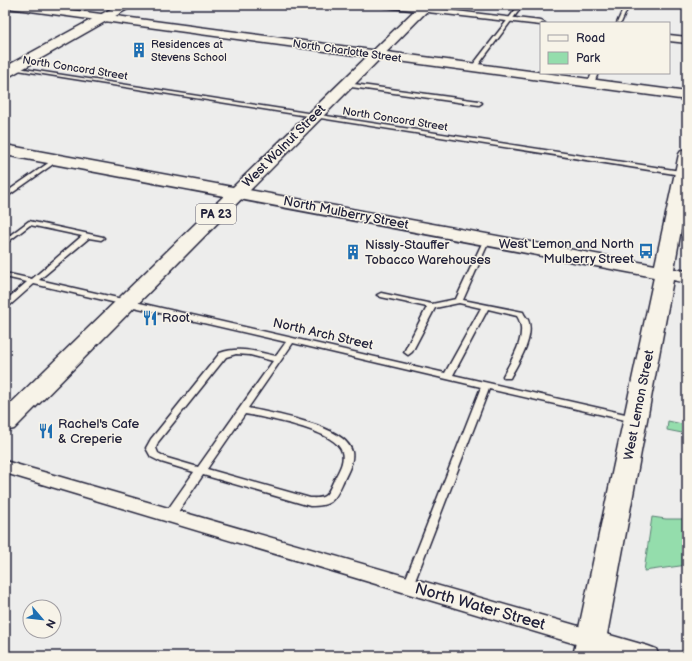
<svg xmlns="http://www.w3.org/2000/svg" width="692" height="661" font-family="'Balsamiq Sans',sans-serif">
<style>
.green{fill:#94ddac;stroke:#5b8074}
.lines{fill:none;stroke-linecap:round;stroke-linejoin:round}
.lane-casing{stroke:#22223b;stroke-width:3}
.street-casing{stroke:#22223b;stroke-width:3}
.secondary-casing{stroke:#22223b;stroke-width:3}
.primary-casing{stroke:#22223b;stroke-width:3}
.lane{fill:#f7f3e8;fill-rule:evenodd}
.street{fill:#f7f3e8;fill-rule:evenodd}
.secondary{fill:#f7f3e8;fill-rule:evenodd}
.primary{fill:#f7f3e8;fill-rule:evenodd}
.labels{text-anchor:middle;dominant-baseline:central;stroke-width:3;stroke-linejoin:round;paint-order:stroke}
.far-poi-label{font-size:11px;fill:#22223b;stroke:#f7f3e8;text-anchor:start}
.far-street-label{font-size:11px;fill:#22223b;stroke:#f7f3e8}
.shield{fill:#f7f3e8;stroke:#62616f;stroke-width:1}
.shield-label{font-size:12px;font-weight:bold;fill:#22223b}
.street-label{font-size:13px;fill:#22223b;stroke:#f7f3e8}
.poi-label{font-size:13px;fill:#22223b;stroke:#f7f3e8;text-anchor:start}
.near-street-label{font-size:16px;fill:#22223b;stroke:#f7f3e8}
</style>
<rect width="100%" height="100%" fill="#ededec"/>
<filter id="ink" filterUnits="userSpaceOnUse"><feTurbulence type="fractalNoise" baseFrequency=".025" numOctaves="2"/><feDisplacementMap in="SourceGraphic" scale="8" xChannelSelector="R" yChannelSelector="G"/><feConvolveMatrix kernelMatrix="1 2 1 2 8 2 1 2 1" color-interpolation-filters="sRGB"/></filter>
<g filter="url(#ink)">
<g class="green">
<polygon points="668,421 687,425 687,434 667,430"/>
<polygon points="652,517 666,519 687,519 687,565 644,571"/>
</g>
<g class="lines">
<g class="lane-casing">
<g id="lane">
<polygon points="519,5 523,5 476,68 472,68 472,66"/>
<polygon points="625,5 629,5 621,23 617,23"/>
<polygon points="5,66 687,172 687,176 5,68"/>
<polygon points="592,73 598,73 594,83 591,85 588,83"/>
<polygon points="346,83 479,101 482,103 479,105 344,86 344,84"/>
<polygon points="57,157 60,159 59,160 5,198 5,193"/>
<path d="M29,221L103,237L104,238L101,240L89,238L39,280L445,373L481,308L459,303L435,308L412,352L408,355L404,352L427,307L381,297L377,295L381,293L432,304L456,299L484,239L485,238H489L490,239L463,300L523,312C524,315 527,318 528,320C535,336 519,362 511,376L510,378H504L503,376C512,359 529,334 517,316L488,309L453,375L634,416L637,417L639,419L637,421L634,422L489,389L413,586L412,589L408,590L404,589L403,586L481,387L293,343L248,408C273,414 346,425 352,452C354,463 346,475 342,484C334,502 330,506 310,506L203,475L174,518L170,519L166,518L165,515L166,512L194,472L161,462L151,457L146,448L151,439L220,353C239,346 256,352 276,356L286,342L34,284L8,307H5V301L27,282L5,277V273L32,279L82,236L30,225L5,244V239ZM236,354L250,355L273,361L198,467L167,458L158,453L156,448L158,442L226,357ZM245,414C265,418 337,430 342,452C345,462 338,472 334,480C327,495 327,499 310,498L207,469Z"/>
</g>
</g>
<g class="street-casing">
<g id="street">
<polygon points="380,5 405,5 541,21 545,23 541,23 541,25 384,7"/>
<polygon points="669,35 687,37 687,43 669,41"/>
<polygon points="5,461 648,646 656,649 659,656 616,656 5,473"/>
</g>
</g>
<g class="secondary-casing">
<g id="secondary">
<polygon points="5,5 33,5 687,92 687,100 8,8 5,8"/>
<polygon points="5,145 655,265 679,154 681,151 687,149 687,196 674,269 687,271 687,283 673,280 603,656 573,656 654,277 5,155"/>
</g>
</g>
<g class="primary-casing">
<g id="primary">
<polygon points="118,5 133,5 131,7 10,76 5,77 5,67"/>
<polygon points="420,5 433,5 14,429 5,431 5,409"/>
</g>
</g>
<use href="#lane" class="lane"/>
<use href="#street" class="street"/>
<use href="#secondary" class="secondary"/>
<use href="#primary" class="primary"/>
</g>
</g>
<defs>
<g id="building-bare" transform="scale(1.2)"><path d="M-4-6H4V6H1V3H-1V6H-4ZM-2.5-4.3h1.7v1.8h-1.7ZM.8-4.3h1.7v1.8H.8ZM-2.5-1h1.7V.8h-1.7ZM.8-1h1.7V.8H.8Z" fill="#1f6fb2" stroke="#f7f3e8" stroke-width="2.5" paint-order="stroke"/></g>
<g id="bus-bare" transform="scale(1.2)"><path d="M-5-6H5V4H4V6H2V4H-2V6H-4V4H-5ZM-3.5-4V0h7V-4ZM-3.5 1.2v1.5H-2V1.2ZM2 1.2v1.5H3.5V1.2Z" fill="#1f6fb2" stroke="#f7f3e8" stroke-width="2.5" paint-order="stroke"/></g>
<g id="restaurant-bare" transform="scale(1.2)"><path d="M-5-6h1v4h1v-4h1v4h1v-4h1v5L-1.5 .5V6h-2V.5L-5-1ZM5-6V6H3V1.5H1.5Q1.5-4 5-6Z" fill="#1f6fb2" stroke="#f7f3e8" stroke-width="2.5" paint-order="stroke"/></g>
</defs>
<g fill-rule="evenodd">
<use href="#building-bare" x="139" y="50"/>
<use href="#bus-bare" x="646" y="251"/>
<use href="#building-bare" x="353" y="252"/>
<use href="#restaurant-bare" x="150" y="318"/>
<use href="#restaurant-bare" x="46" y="431"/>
</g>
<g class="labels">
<g class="far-poi-label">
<text x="151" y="44">Residences at<tspan x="151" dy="13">Stevens School</tspan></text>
</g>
<g class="far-street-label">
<text transform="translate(347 51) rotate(8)">North Charlotte Street</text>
<text transform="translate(75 68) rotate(9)">North Concord Street</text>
<text transform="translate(395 119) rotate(9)">North Concord Street</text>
</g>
<rect class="shield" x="196" y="204" width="40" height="20" rx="3"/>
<g class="shield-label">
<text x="216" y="214">PA 23</text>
</g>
<g class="street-label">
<text transform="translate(284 146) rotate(-45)">West Walnut Street</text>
<text transform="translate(346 213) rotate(11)">North Mulberry Street</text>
<text transform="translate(323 334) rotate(13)">North Arch Street</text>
<text transform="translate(639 405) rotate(-79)">West Lemon Street</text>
</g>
<g class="poi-label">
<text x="634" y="244" text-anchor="end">West Lemon and North<tspan x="634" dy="15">Mulberry Street</tspan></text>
<text x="365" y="245">Nissly-Stauffer<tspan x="365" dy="15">Tobacco Warehouses</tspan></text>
<text x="162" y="318">Root</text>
<text x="58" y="424">Rachel's Cafe<tspan x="58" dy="15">&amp; Creperie</tspan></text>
</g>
<g class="near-street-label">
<text transform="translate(480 607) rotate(16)">North Water Street</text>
</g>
</g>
<rect width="692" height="661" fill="none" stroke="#f7f3e8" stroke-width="20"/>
<rect x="10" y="10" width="672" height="641" fill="none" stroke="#22223b" stroke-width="1.5" filter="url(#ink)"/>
<rect x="540" y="22" width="130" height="52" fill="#f7f3e8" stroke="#a29fa3"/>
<rect x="548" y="35" width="20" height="6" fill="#f7f3e8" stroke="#a29fa3"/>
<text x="576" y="42" font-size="12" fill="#22223b">Road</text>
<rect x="548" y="52" width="20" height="12" fill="#94ddac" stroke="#a29fa3"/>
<text x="576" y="62" font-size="12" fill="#22223b">Park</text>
<g transform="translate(42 619) rotate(118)"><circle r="19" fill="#f7f3e8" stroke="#a29fa3"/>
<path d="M0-3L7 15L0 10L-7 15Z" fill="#1f6fb2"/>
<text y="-6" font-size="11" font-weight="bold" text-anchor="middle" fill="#22223b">N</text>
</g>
</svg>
